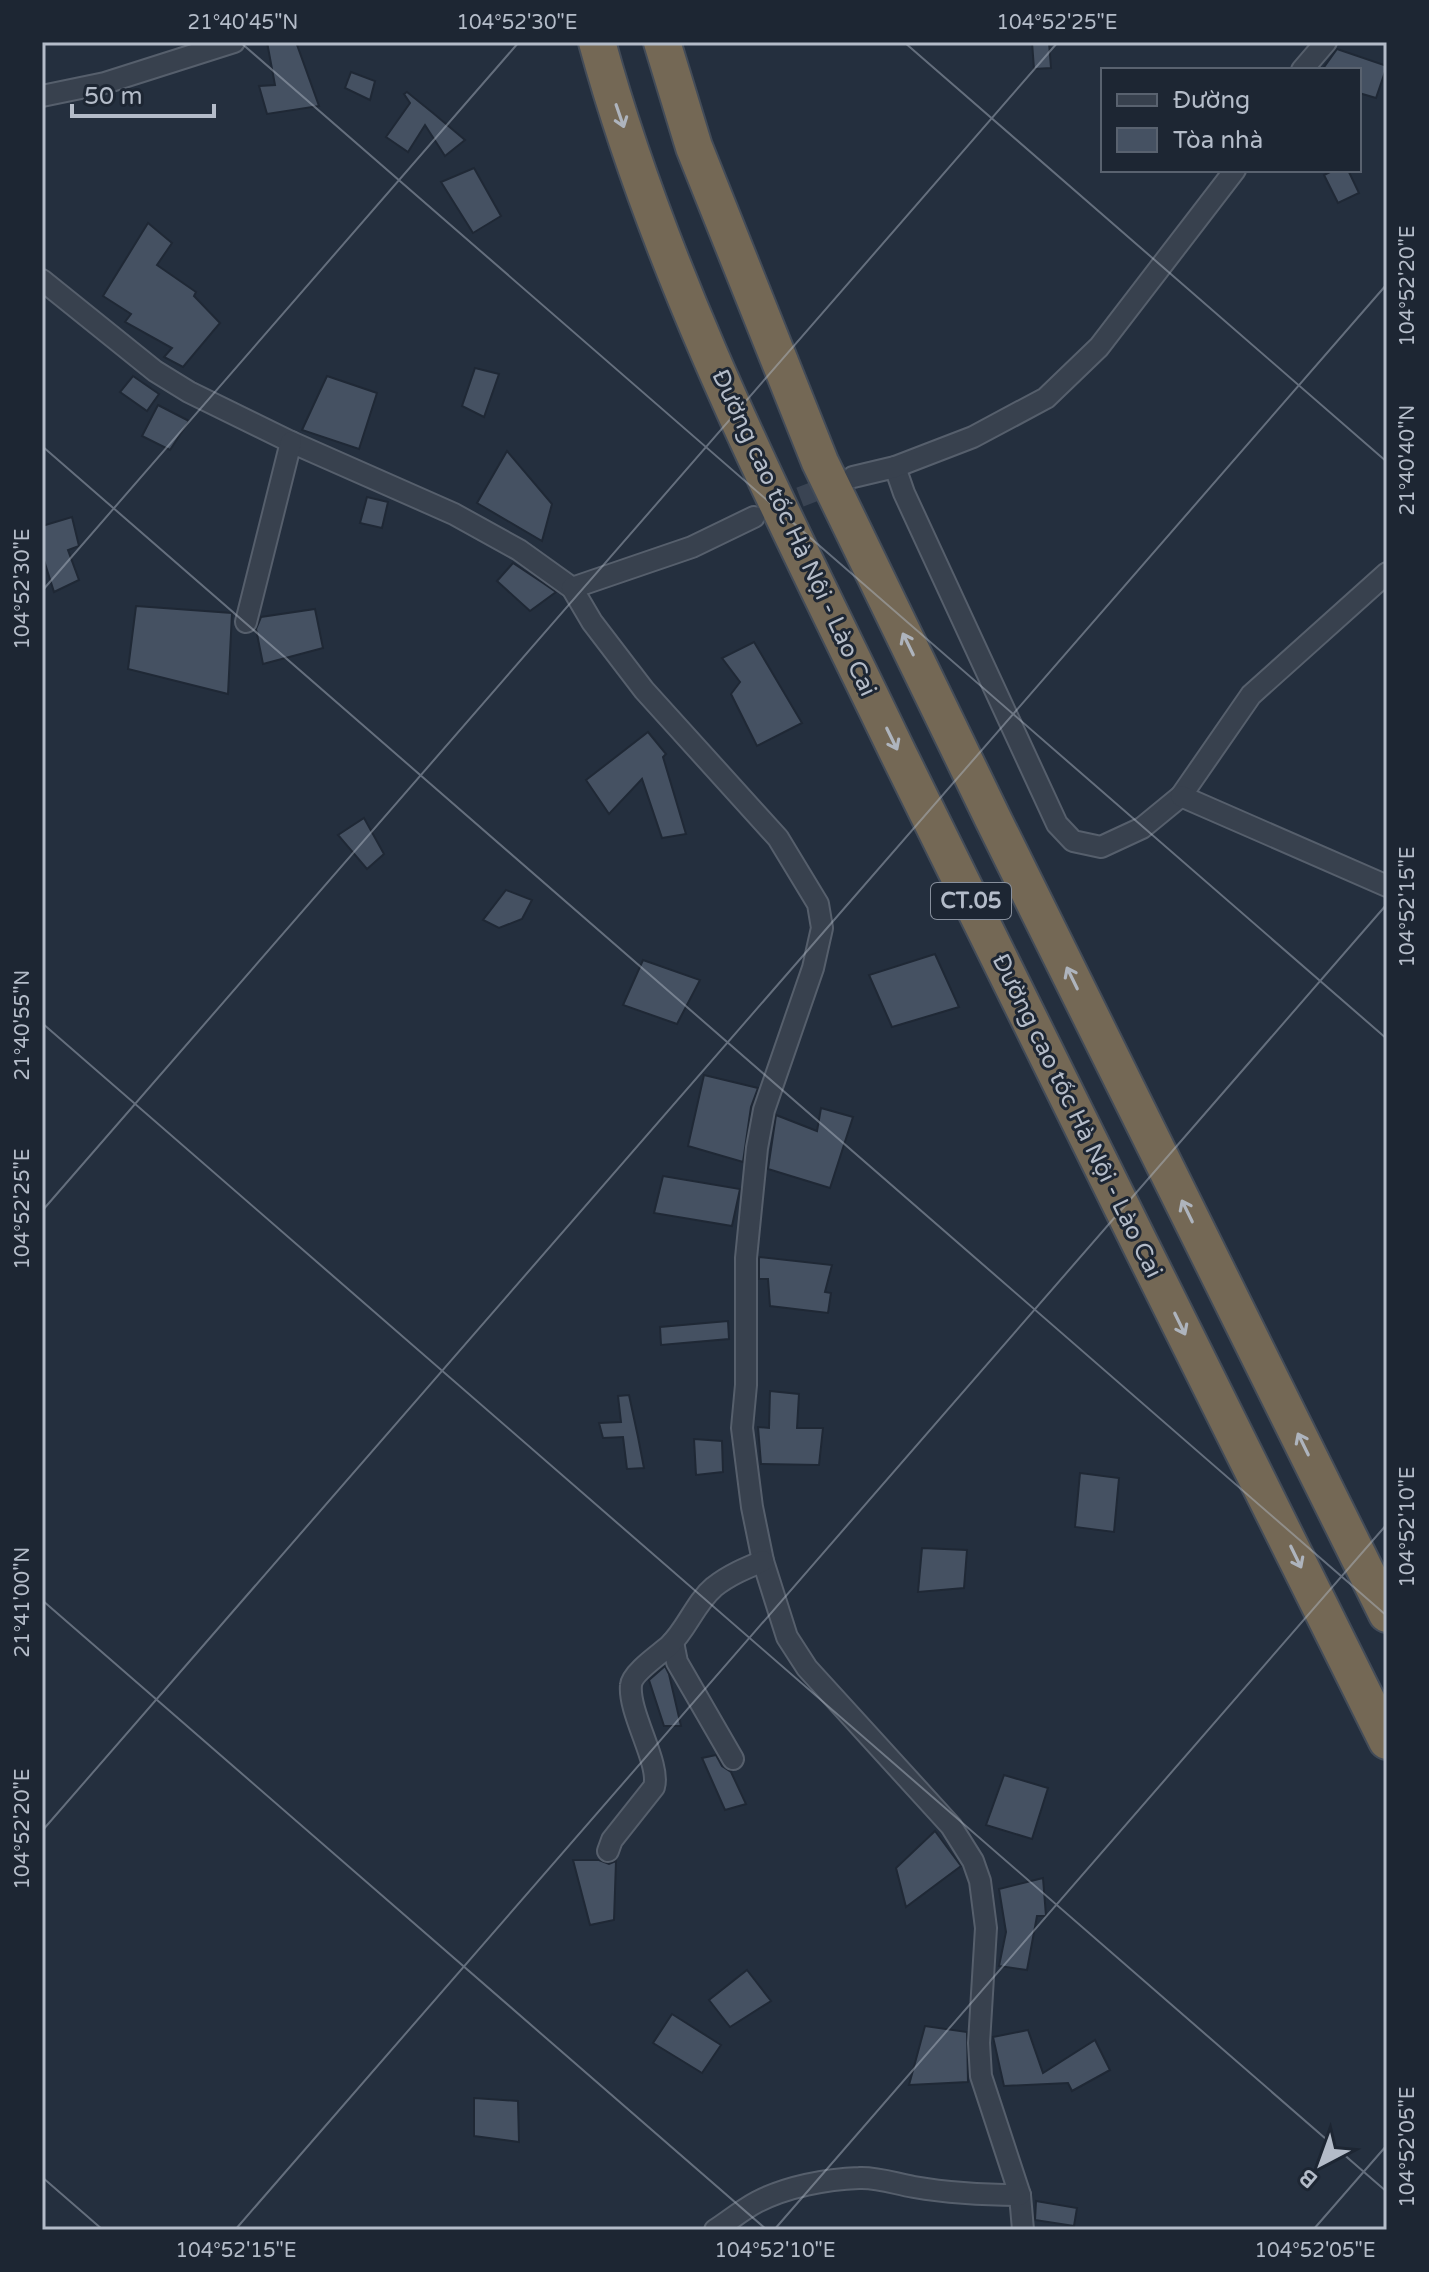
<svg xmlns="http://www.w3.org/2000/svg" width="1429" height="2272" font-family="'Varela Round',sans-serif">
<style>
.building{fill:#455162;stroke:#1f2835;stroke-width:2}
.lines{fill:none;stroke-linecap:round;stroke-linejoin:round}
.street-tunnel{stroke:#3a4453;stroke-width:20;stroke-dasharray:20 10;stroke-linecap:butt}
.street-casing{stroke:#565f6c;stroke-width:24}
.highway-casing{stroke:#434c59;stroke-width:40}
.street{stroke:#38414e;stroke-width:20}
.highway{stroke:#746855;stroke-width:36}
.oneway{stroke:#aeb4bd}
.ticks{fill:none;stroke:#b4bcc9;stroke-width:2;stroke-opacity:0.45}
.labels{text-anchor:middle;dominant-baseline:central;stroke-width:6;stroke-linejoin:round;paint-order:stroke}
.shield{fill:#1d2633;stroke:#878f9c;stroke-width:2}
.shield-label{font-size:22px;font-weight:bold;fill:#b4bcc9}
.street-label{font-size:24px;fill:#b4bcc9;stroke:#1d2633}
.neatline{fill:none;stroke:#b4bcc9;stroke-width:3}
.ticks-label{font-size:20px;text-anchor:middle;fill:#b4bcc9}
</style>
<rect width="100%" height="100%" fill="#242f3e"/>
<g class="building">
<polygon points="267,42 296,42 319,106 267,114 259,86 275,85"/>
<polygon points="1032,42 1049,42 1051,68 1034,69"/>
<polygon points="1337,49 1387,66 1376,98 1359,93 1359,70 1322,70"/>
<polygon points="351,72 375,81 370,100 345,88"/>
<polygon points="407,92 433,113 465,140 445,156 425,125 408,152 386,137 410,103 404,94"/>
<polygon points="474,168 501,216 473,233 441,182"/>
<polygon points="1334,170 1348,170 1359,193 1338,203 1324,175"/>
<polygon points="148,223 172,243 157,265 196,292 194,296 220,323 183,367 164,357 172,348 125,322 131,314 103,296"/>
<polygon points="475,368 499,374 484,417 462,406"/>
<polygon points="133,376 159,394 147,411 120,392"/>
<polygon points="327,376 377,393 359,449 302,430"/>
<polygon points="158,405 189,421 170,450 142,436"/>
<polygon points="507,451 552,504 542,541 477,503"/>
<polygon points="367,497 388,502 382,528 360,523"/>
<polygon points="72,517 79,546 68,550 79,580 54,592 42,554 42,526"/>
<polygon points="513,563 543,583 556,592 530,611 497,581"/>
<polygon points="136,606 232,613 228,694 128,669"/>
<polygon points="315,609 323,648 263,664 256,629 261,617"/>
<polygon points="754,642 802,723 757,746 731,694 740,682 722,658"/>
<polygon points="648,732 666,754 663,757 686,834 662,838 642,779 609,814 586,780"/>
<polygon points="364,818 384,854 367,869 338,835"/>
<polygon points="506,890 532,900 522,919 499,928 483,920"/>
<polygon points="935,954 959,1007 892,1027 869,975"/>
<polygon points="643,960 700,980 677,1024 623,1005"/>
<polygon points="704,1075 758,1088 751,1107 743,1162 688,1146"/>
<polygon points="821,1108 853,1117 830,1188 768,1169 776,1115 817,1131"/>
<polygon points="663,1176 740,1189 732,1226 654,1213"/>
<polygon points="759,1257 832,1265 825,1292 831,1293 828,1313 770,1306 768,1279 759,1279"/>
<polygon points="728,1321 729,1339 661,1345 660,1327"/>
<polygon points="770,1391 799,1394 797,1428 823,1428 819,1465 761,1464 758,1427 769,1428"/>
<polygon points="629,1395 638,1437 644,1468 627,1469 623,1437 603,1438 599,1423 621,1422 618,1396"/>
<polygon points="694,1439 722,1441 723,1472 696,1475"/>
<polygon points="1080,1473 1119,1478 1114,1532 1075,1527"/>
<polygon points="922,1548 967,1550 964,1588 918,1592"/>
<polygon points="665,1666 669,1674 681,1726 664,1726 649,1680"/>
<polygon points="716,1755 722,1766 731,1772 746,1804 725,1810 702,1758"/>
<polygon points="1004,1775 1048,1788 1032,1839 986,1825"/>
<polygon points="935,1831 961,1866 906,1907 896,1868"/>
<polygon points="573,1860 599,1860 609,1864 616,1861 614,1920 590,1925"/>
<polygon points="1043,1878 1046,1916 1037,1916 1027,1970 999,1966 1006,1932 999,1889"/>
<polygon points="747,1970 771,2001 730,2027 709,2000"/>
<polygon points="672,2014 721,2045 702,2073 653,2043"/>
<polygon points="925,2026 967,2032 968,2082 909,2085"/>
<polygon points="1028,2030 1043,2073 1095,2040 1110,2070 1072,2091 1068,2083 1004,2086 993,2037"/>
<polygon points="474,2098 518,2101 519,2142 474,2136"/>
<polygon points="1036,2201 1077,2208 1074,2226 1035,2220"/>
</g>
<g class="lines">
<polyline class="street-tunnel" points="772,508 839,482"/>
<g class="street-casing">
<g id="street">
<polyline points="1302,70 1326,42"/>
<polyline points="42,96 105,83 234,42"/>
<polyline points="42,280 155,371 189,392 291,442 454,514 519,550 572,588 592,622 644,690 778,838 818,904 822,928 813,968 764,1110 757,1148 746,1258 746,1385 742,1428 752,1507 763,1561 787,1637 807,1668 951,1826 973,1861 980,1881 986,1928 979,2043 981,2076 1020,2195 1023,2230"/>
<polyline points="895,467 904,493 1057,824 1073,841 1101,847 1142,828 1181,796 1251,695 1387,573"/>
<polyline points="853,477 895,467 973,437 1046,398 1099,347 1235,170"/>
<polyline points="572,588 692,547 754,517"/>
<polyline points="246,622 291,442"/>
<polyline points="1181,796 1387,886"/>
<polyline points="673,1642 677,1662 733,1759"/>
<path d="M608,1851L612,1840L654,1787C661,1764 628,1713 631,1685C632,1673 660,1654 669,1646C687,1629 695,1603 714,1587C729,1575 746,1568 763,1561"/>
<path d="M715,2230C729,2221 742,2210 757,2202C786,2187 826,2179 859,2178C878,2177 896,2184 914,2187C949,2193 985,2195 1020,2195"/>
</g>
</g>
<g class="highway-casing">
<g id="highway">
<path d="M597,42C665,290 787,522 898,753C1059,1083 1224,1412 1387,1741"/>
<polyline points="662,42 694,147 820,462 994,821 1387,1614"/>
</g>
</g>
<use href="#street" class="street"/>
<use href="#highway" class="highway"/>
</g>
<defs><path id="oneway-shaft" d="M-6 0H5M1.5-3L5.5 0L1.5 3" fill="none" stroke-width="1.6" stroke-linecap="round" stroke-linejoin="round" transform="scale(2)"/></defs>
<g class="oneway">
<use href="#oneway-shaft" transform="translate(620 116) rotate(71)"/>
<use href="#oneway-shaft" transform="translate(908 644) rotate(-116)"/>
<use href="#oneway-shaft" transform="translate(892 739) rotate(64)"/>
<use href="#oneway-shaft" transform="translate(1072 978) rotate(-116)"/>
<use href="#oneway-shaft" transform="translate(1187 1211) rotate(-116)"/>
<use href="#oneway-shaft" transform="translate(1180 1324) rotate(64)"/>
<use href="#oneway-shaft" transform="translate(1303 1444) rotate(-116)"/>
<use href="#oneway-shaft" transform="translate(1296 1557) rotate(64)"/>
</g>
<path class="ticks" d="M240,42L1387,1039M904,42L1387,462M42,446L1387,1616M42,591L519,42M42,1023L1387,2192M42,1211L1058,42M42,1600L767,2230M42,1831L1387,284M42,2177L103,2230M235,2230L1387,904M774,2230L1387,1524M1313,2230L1387,2145"/>
<g class="labels">
<rect class="shield" x="931" y="883" width="80" height="36" rx="6"/>
<g class="shield-label">
<text x="971" y="901">CT.05</text>
</g>
<g class="street-label">
<text transform="translate(794 533) rotate(65)">Đường cao tốc Hà Nội - Lào Cai</text>
<text transform="translate(1077 1116) rotate(64)">Đường cao tốc Hà Nội - Lào Cai</text>
</g>
</g>
<rect width="1429" height="2272" fill="none" stroke="#1d2633" stroke-width="88"/>
<rect x="1101" y="68" width="260" height="104" fill="#1d2633" stroke="#59626f" stroke-width="2"/>
<rect x="1117" y="94" width="40" height="12" fill="#38414e" stroke="#59626f" stroke-width="2"/>
<text x="1173" y="108" font-size="24" fill="#b4bcc9">Đường</text>
<rect x="1117" y="128" width="40" height="24" fill="#455162" stroke="#59626f" stroke-width="2"/>
<text x="1173" y="148" font-size="24" fill="#b4bcc9">Tòa nhà</text>
<g transform="translate(1321 2164) rotate(221)" stroke="#1d2633" stroke-width="6" paint-order="stroke">
<path d="M0-6L14 30L0 20L-14 30Z" fill="#b4bcc9"/>
<text y="-12" font-size="22" font-weight="bold" text-anchor="middle" fill="#b4bcc9">B</text>
</g>
<path d="M72 104v12h142v-12" fill="none" stroke="#b4bcc9" stroke-width="4"/>
<text x="84" y="104" font-size="24" fill="#b4bcc9" stroke="#1d2633" stroke-width="6" paint-order="stroke">50 m</text>
<rect x="44" y="44" width="1341" height="2184" class="neatline"/>
<g class="ticks-label">
<text x="243" y="29">21°40'45"N</text>
<text x="517" y="29">104°52'30"E</text>
<text x="1057" y="29">104°52'25"E</text>
<text transform="translate(1407 286) rotate(-90)" y="7">104°52'20"E</text>
<text transform="translate(1407 460) rotate(-90)" y="7">21°40'40"N</text>
<text transform="translate(22 589) rotate(-90)" y="7">104°52'30"E</text>
<text transform="translate(1407 907) rotate(-90)" y="7">104°52'15"E</text>
<text transform="translate(22 1025) rotate(-90)" y="7">21°40'55"N</text>
<text transform="translate(22 1209) rotate(-90)" y="7">104°52'25"E</text>
<text transform="translate(1407 1527) rotate(-90)" y="7">104°52'10"E</text>
<text transform="translate(22 1602) rotate(-90)" y="7">21°41'00"N</text>
<text transform="translate(22 1829) rotate(-90)" y="7">104°52'20"E</text>
<text transform="translate(1407 2147) rotate(-90)" y="7">104°52'05"E</text>
<text x="236" y="2257">104°52'15"E</text>
<text x="775" y="2257">104°52'10"E</text>
<text x="1315" y="2257">104°52'05"E</text>
</g>
</svg>
